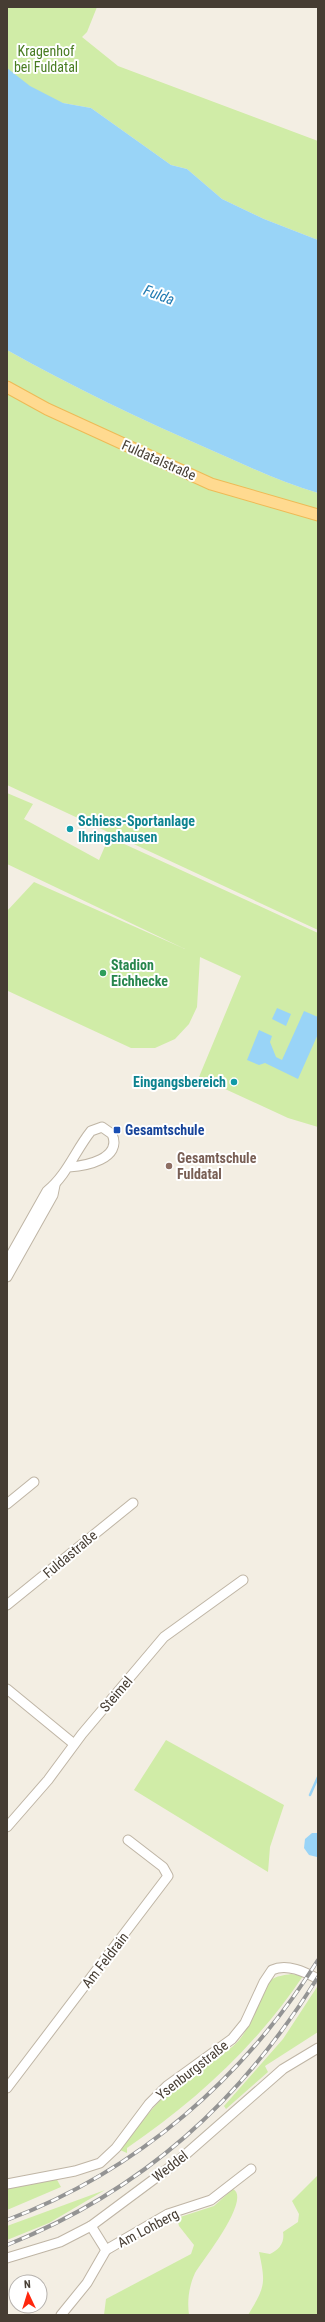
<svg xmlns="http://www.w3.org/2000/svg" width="325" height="2322" font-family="'Roboto Condensed',sans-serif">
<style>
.green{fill:#d0eca7}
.water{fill:#99d4f7}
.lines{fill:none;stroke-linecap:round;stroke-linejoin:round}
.stream{stroke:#99d4f7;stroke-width:2.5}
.minor-casing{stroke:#bfb5a5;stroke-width:11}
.major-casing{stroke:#eeba56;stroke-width:13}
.minor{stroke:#fff;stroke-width:9}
.major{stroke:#ffda90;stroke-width:11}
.rail-casing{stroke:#949494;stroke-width:4}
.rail{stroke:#fff;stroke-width:2.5;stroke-dasharray:8;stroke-linecap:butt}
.culture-dot{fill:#0f9aa8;stroke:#fff;stroke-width:1.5}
.leisure-dot{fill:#2e9e5b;stroke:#fff;stroke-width:1.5}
.transit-dot{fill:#1a4fb4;stroke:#fff;stroke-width:1.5}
.education-dot{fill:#8d6e63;stroke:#fff;stroke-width:1.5}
.labels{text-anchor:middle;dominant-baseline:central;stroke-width:4;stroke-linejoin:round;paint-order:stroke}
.park-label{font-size:14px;fill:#487c21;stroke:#fff}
.street-label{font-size:14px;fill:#463d33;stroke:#fff}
.culture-label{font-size:14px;font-weight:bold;fill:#0d838f;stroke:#fff;text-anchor:start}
.leisure-label{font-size:14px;font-weight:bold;fill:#27864d;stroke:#fff;text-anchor:start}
.transit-label{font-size:14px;font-weight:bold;fill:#164399;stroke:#fff;text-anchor:start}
.education-label{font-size:14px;font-weight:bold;fill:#785e54;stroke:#fff;text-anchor:start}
.water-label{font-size:15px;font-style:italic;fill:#227bb2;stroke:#fff}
</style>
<rect width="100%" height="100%" fill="#f3eee3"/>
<g class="green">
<polygon points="7,7 97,7 87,32 82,37 118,66 318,141 318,240 264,219 222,199 187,169 171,165 91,108 7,93"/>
<path d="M7,350C73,387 142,420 211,450C247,466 281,482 318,493V930L7,785Z"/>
<polygon points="7,793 33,804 24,819 99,860 109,837 318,933 318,1127 288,1118 199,1077 241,976 200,957 197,1007 189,1024 175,1039 155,1048 131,1048 8,991 7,911 34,882 185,949 7,864"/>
<polygon points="166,1740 284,1805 270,1847 268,1872 134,1790"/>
<path d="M291,1974L303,1976C256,2046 196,2101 127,2148V2153L120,2150C138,2126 155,2103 178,2083C196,2067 224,2058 240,2039C252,2025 260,1988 271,1980C276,1976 285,1975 291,1974Z"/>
<polygon points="317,1987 318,2032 265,2066 268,2072 226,2109 224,2106 283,2039"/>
<path d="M318,2175V2315H248C265,2287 266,2284 259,2252L270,2254C279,2250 285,2243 283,2232L298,2222L299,2214L292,2201Z"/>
<polygon points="56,2178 61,2187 7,2210 7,2188"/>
<path d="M233,2189C252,2199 202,2261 195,2273C189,2286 187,2301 189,2315H104L106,2299L191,2254L194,2245L179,2226L177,2218L214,2206Z"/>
<polygon points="105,2190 49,2223 7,2240 7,2226"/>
</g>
<g class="water">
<path d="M7,68L30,86L63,103L91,108L171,165L187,169L222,199L264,219L318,240V493C281,482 247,466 211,450C142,420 73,387 7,350Z"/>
<polygon points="277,1008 291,1014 286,1026 272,1019"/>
<polygon points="304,1011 318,1017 318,1034 298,1079 265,1063 259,1065 247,1060 259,1030 272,1036 270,1042 276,1057 282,1060"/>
<polygon points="312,1833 318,1833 317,1857 309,1855 304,1848 305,1839"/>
</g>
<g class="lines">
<polyline class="stream" points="310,1795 318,1777"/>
<g class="minor-casing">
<g id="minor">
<path d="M7,1262L47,1191C67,1175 75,1151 91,1131L102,1127L112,1134C123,1159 85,1166 69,1167"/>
<polyline points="7,1277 53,1195 55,1185"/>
<polyline points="7,1504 34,1482"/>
<polyline points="7,1605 133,1503"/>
<polyline points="7,1689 74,1744"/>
<polyline points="7,1827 48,1780 82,1734 164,1637 243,1580"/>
<polyline points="7,2088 168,1876 163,1867 128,1840"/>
<path d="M7,2184L75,2171L100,2163L116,2148L149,2104L167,2086L232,2039L245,2023L264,1982L272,1970C287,1963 305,1972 318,1979"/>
<polyline points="106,2250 168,2214 211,2200 251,2169"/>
<polyline points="7,2258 60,2242 91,2226 177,2162 283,2069 318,2048"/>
<polyline points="61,2315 87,2283 106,2250 91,2226"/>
</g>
</g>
<g class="major-casing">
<polyline id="major" points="7,387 47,409 211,484 318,515"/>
</g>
<use href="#minor" class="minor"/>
<use href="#major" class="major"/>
<g class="rail-casing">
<g id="rail">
<path d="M7,2220C138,2171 245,2077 318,1960"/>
<path d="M7,2245C144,2190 241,2101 318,1977"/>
</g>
</g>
<use href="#rail" class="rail"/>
</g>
<g class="culture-dot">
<circle cx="70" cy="829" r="4"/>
<circle cx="234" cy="1082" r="4"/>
</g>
<circle class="leisure-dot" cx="103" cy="973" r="4"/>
<rect class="transit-dot" x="113" y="1126" width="8" height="8" rx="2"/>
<circle class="education-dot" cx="169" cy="1166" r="4"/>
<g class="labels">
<g class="park-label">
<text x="46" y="51">Kragenhof<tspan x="46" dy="16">bei Fuldatal</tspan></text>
</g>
<g class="street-label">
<text transform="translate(159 460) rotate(24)">Fuldatalstraße</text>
<text transform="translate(70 1554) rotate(-40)">Fuldastraße</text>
<text transform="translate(116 1694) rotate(-49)">Steimel</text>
<text transform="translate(105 1960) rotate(-52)">Am Feldrain</text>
<text transform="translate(192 2070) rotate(-38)">Ysenburgstraße</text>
<text transform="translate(170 2166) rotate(-38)">Weddel</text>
<text transform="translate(148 2228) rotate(-28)">Am Lohberg</text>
</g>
<g class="culture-label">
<text x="78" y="821">Schiess-Sportanlage<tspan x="78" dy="16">Ihringshausen</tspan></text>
<text x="226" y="1082" text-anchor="end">Eingangsbereich</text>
</g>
<g class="leisure-label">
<text x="111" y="965">Stadion<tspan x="111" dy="16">Eichhecke</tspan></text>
</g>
<g class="transit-label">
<text x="125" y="1130">Gesamtschule</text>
</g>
<g class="education-label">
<text x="177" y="1158">Gesamtschule<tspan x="177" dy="16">Fuldatal</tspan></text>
</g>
<g class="water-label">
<text transform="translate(159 295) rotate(20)">Fulda</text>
</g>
</g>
<rect width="325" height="2322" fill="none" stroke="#463d33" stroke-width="16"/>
<g transform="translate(28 2294) rotate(356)"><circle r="19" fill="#ffffff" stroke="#b5b1ad"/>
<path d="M0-3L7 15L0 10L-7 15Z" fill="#ff270e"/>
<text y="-6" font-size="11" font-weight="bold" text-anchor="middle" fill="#463d33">N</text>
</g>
</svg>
